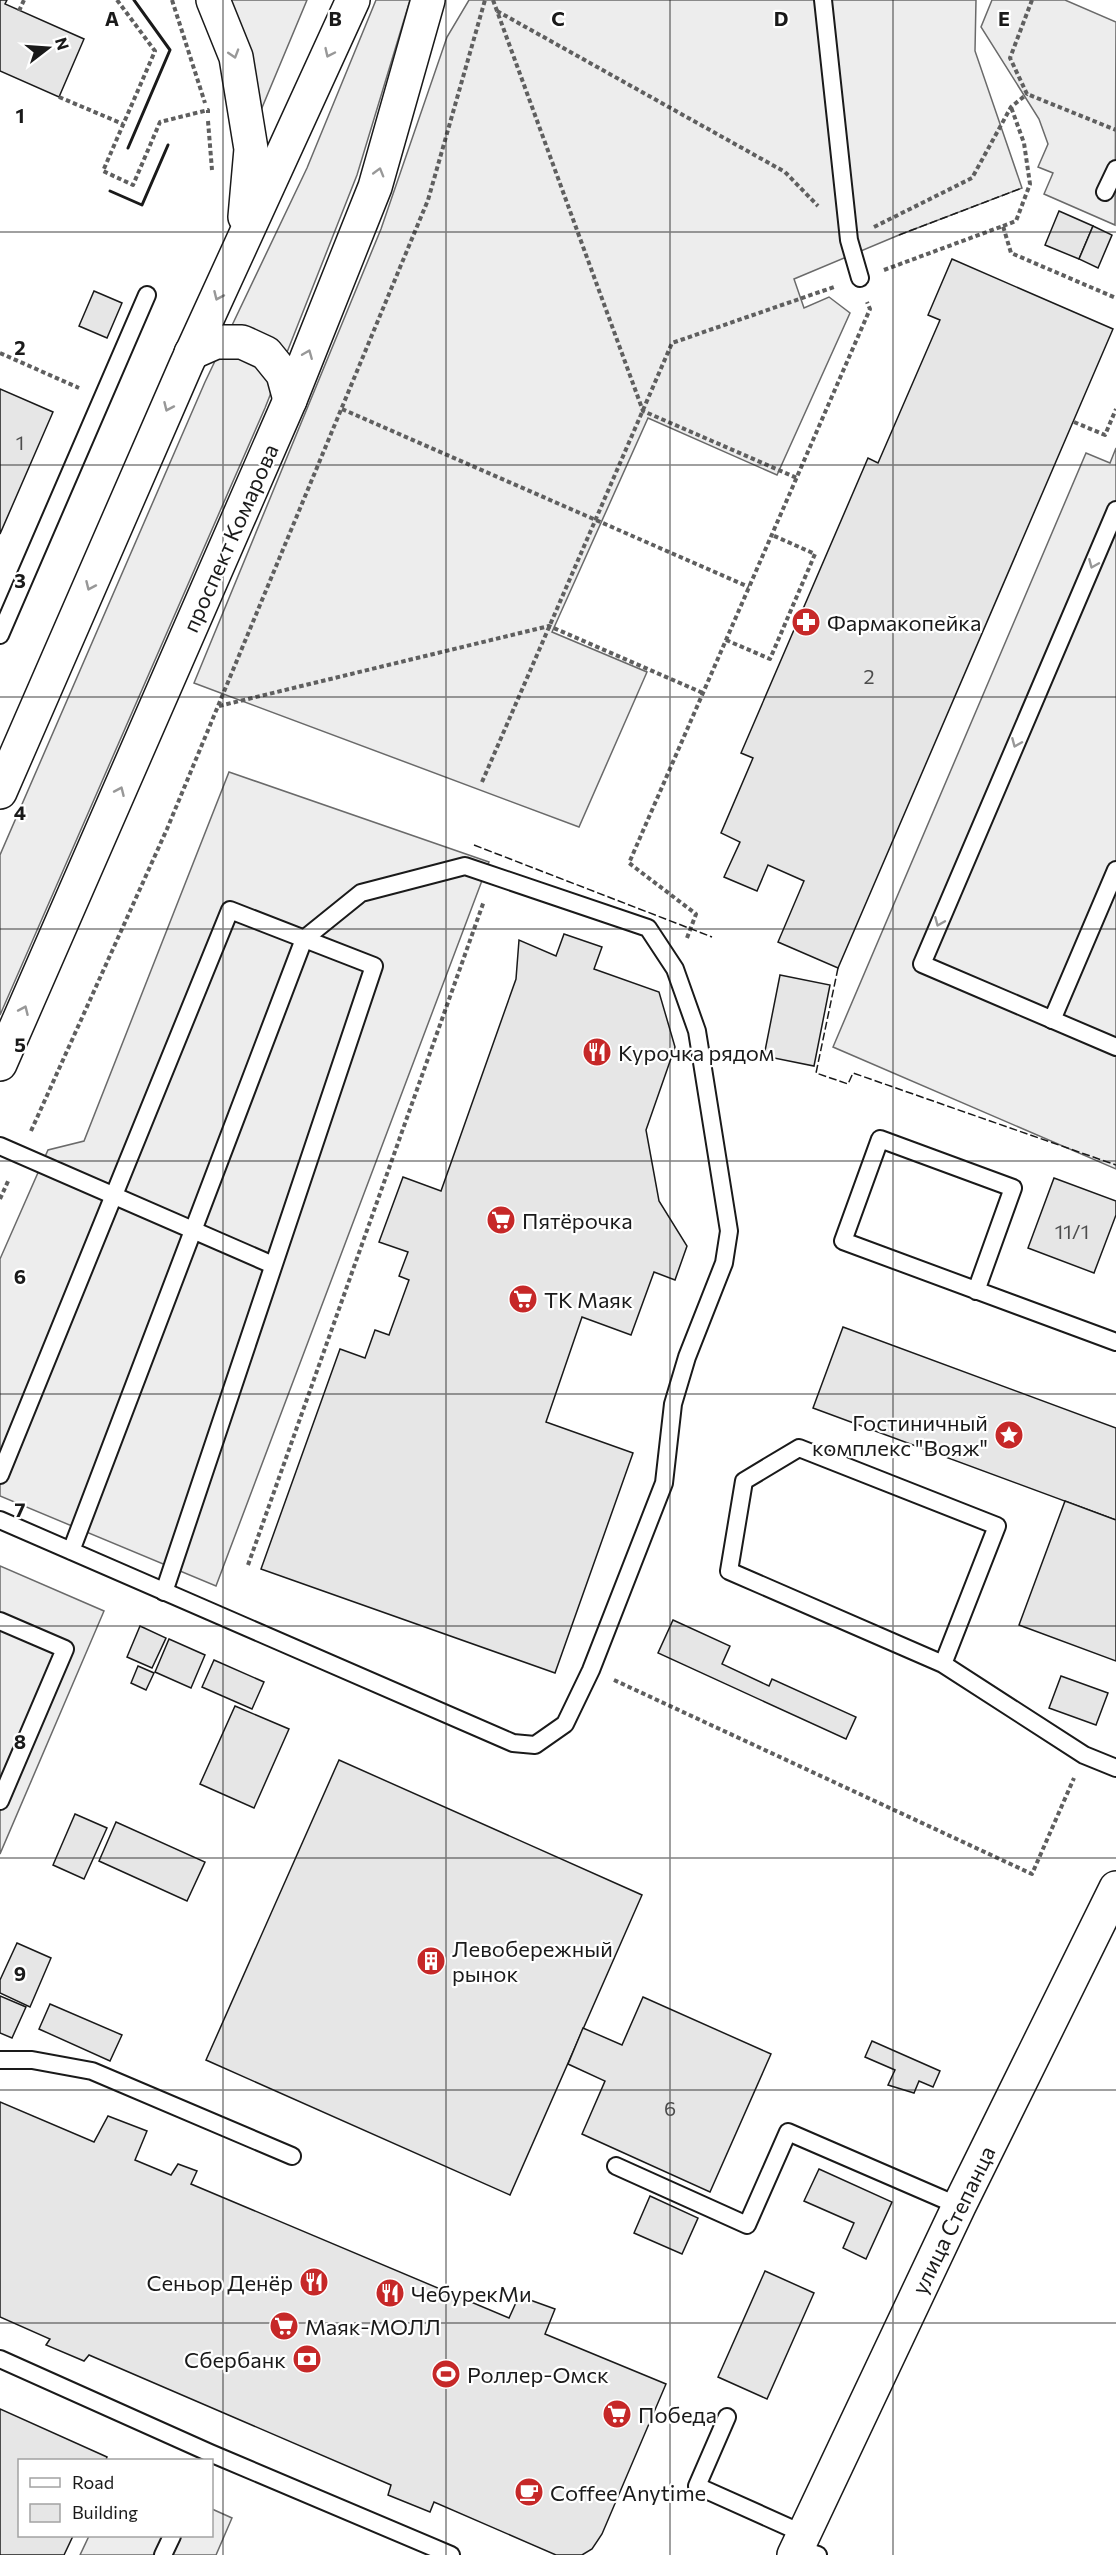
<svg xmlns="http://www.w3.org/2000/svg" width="1116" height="2555" font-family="Commissioner,sans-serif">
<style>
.built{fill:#ededed;stroke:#6a6a6a;stroke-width:1.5}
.building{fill:#e6e6e6;stroke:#1a1a1a;stroke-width:1.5}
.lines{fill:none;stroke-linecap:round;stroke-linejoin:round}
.service-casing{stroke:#1a1a1a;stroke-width:20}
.tertiary-casing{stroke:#1a1a1a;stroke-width:36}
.secondary-casing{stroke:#1a1a1a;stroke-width:36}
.path{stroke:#5f5f5f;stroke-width:4;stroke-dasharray:4.5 3;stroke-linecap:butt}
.service{stroke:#fff;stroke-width:16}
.tertiary{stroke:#fff;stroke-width:33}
.secondary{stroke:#fff;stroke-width:33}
.fence{stroke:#1a1a1a;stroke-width:1.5;stroke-dasharray:8 3;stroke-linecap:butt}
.wall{stroke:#1a1a1a;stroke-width:3}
.oneway{stroke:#989898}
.grid{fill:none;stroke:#1a1a1a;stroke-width:1.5;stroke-opacity:0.55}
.labels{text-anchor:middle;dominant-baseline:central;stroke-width:4.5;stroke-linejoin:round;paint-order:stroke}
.number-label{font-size:20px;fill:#4d4d4d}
.street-label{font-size:22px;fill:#1a1a1a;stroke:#fff}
.poi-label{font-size:22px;fill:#1a1a1a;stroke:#fff;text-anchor:start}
.grid-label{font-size:20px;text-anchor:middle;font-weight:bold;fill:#1a1a1a;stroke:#fff;stroke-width:4.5;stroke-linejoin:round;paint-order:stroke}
</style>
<rect width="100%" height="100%" fill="#fff"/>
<g class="built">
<polygon points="228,0 307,0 256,122"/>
<polygon points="376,0 410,0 357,175 265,408 0,1015 0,855 205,382 307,168"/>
<polygon points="469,0 976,0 975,51 1022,188 899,235 794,279 804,308 829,297 850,313 777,475 648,418 552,632 647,672 579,827 194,683 381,229 447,37"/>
<polygon points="992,0 1065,0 1116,22 1115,225 1044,194 1053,173 1038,167 1048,144 1039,119 981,27"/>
<polygon points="1116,448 1116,1169 833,1047 1086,453 1110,463"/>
<polygon points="229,772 489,862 216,1586 0,1496 0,1259 48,1150 84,1141"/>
<polygon points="0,1566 104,1611 0,1854"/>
<polygon points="212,2509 232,2518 216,2555 80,2555 89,2536 212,2536"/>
</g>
<g class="building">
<polygon points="0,0 7,0 5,4 84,39 59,97 0,71"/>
<polygon points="1059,211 1093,226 1079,259 1045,245"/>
<polygon points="1093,226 1112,235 1098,268 1079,259"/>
<polygon points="952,259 1113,329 838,968 778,942 804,881 768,865 757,891 724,877 740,842 721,833 753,758 741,753 868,458 878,463 940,320 928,315"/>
<polygon points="94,291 122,303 107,338 79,326"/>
<polygon points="0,389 53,412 0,534"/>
<polygon points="564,934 602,947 594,969 659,992 675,1047 646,1130 659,1201 687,1246 675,1280 654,1272 631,1335 582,1317 546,1422 633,1453 555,1673 261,1569 340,1349 365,1358 375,1330 389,1335 409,1280 399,1276 408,1252 379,1242 403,1177 441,1191 516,979 519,940 556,956"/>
<polygon points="780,975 830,985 814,1066 764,1056"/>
<polygon points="1054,1178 1116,1201 1116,1215 1094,1273 1028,1248"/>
<polygon points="843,1327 1116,1428 1116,1520 813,1408"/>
<polygon points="1065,1501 1116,1520 1116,1661 1019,1625"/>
<polygon points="673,1620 730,1646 722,1664 769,1686 772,1679 856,1717 846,1739 658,1653"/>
<polygon points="140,1626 166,1638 152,1668 127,1657"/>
<polygon points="169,1639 205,1655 191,1688 155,1672"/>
<polygon points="214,1660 264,1682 252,1709 202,1687"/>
<polygon points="138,1666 154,1673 146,1690 131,1683"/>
<polygon points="1061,1676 1108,1693 1096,1725 1049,1708"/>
<polygon points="235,1706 289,1729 254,1808 200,1784"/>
<polygon points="339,1760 642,1895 510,2195 206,2060"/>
<polygon points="75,1814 107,1828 84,1879 53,1865"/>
<polygon points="116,1822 205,1862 187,1901 99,1861"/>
<polygon points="17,1943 51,1958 30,2007 0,1993 0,1980"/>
<polygon points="0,1996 26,2007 12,2038 0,2033"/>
<polygon points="643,1997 771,2054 710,2192 582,2134 605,2081 568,2064 583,2028 622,2045"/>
<polygon points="50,2004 122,2035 110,2061 39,2029"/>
<polygon points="872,2041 940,2071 933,2087 919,2081 914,2093 888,2085 895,2070 865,2057"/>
<polygon points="0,2102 94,2142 108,2116 147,2131 135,2160 171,2175 178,2164 197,2171 191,2184 509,2318 519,2296 555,2309 545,2334 666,2384 602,2534 592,2549 582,2555 556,2555 434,2502 430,2512 388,2495 391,2485 89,2355 84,2361 46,2345 50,2339 0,2317"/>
<polygon points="819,2169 892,2202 866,2259 843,2248 854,2223 804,2201"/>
<polygon points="650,2196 698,2218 682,2254 634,2233"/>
<polygon points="765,2271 814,2293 767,2399 718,2377"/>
<polygon points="0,2409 107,2457 106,2460 20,2460 20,2536 73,2536 64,2555 0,2555"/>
</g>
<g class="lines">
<g class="service-casing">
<g id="service">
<polyline points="823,0 849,240 860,278"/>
<polyline points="1105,192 1116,169"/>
<polyline points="1116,510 922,964 1116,1047"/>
<polyline points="0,635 147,295"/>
<polyline points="1052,1020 1116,870"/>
<polyline points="0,1146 273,1265"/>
<polyline points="976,1291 1013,1188 880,1139 843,1241 1116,1342"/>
<polyline points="0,1475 230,910 374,966 164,1592"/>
<polyline points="0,1520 513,1743 535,1745 565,1724 591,1670 664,1483 673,1404 687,1357 724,1263 729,1231 697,1031 675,969 648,928 465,866 361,893 304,939 71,1551"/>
<polyline points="0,1621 65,1649 0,1801"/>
<polyline points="943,1664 997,1526 799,1448 744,1481 729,1571 943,1664 1084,1755 1116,1768"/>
<polyline points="0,2060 32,2060 92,2071 292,2156"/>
<polyline points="616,2166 747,2225 788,2132 959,2206"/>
<polyline points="0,2359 210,2453 451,2555"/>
<polyline points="727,2417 697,2486 804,2534"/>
<polyline points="797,2548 818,2555"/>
<polyline points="163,2555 172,2536"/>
</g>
</g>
<g class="tertiary-casing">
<polyline id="tertiary" points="794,2555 959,2206 1116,1888"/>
</g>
<g class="secondary-casing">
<g id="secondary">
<polyline points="213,0 236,57 251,149 245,217"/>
<polyline points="191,353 216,342 242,342 266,353 283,374 290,400"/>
<polyline points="0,792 186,365 353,0"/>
<polyline points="0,1064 290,400 375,187 428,0"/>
</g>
</g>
<g class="path">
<polyline points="117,0 155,51 103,171 133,185 160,122 208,110 208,113"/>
<polyline points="172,0 205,103"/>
<polyline points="493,0 643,411 797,478"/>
<polyline points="1032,0 1010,58 1027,94 1116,130"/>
<polyline points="19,11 24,0"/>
<polyline points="497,11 785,172 818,206"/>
<polyline points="59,97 123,124"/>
<polyline points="208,121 212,170"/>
<polyline points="1003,226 1016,221 1030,184 1024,143 1011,107"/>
<polyline points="874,227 972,178 1011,107 1027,94"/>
<polyline points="884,270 1003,226 1011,253 1116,298"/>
<polyline points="0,353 79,388"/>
<polyline points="342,409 749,587"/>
<polyline points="1074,422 1105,435 1116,409"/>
<polyline points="726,640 770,659 815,554 772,535"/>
<polyline points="219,706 549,626 703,693"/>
<polyline points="482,782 672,343 834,287"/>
<polyline points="687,938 696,914 629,863 870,309 867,302"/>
<polyline points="31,1131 167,829 428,200 485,0"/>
<polyline points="0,1199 9,1179"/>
<polyline points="248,1565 484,901"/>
<polyline points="614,1680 1032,1874 1074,1778"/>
</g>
<use href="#service" class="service"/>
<use href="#tertiary" class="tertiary"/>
<use href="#secondary" class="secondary"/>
<g class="fence">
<polyline points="899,235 1022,188"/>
<polyline points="474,845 712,937"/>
<polyline points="838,968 816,1073 848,1084 853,1073 1116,1165"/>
</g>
<g class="wall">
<polyline points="128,148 170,50 134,0"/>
<polyline points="110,191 142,205 168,145"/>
</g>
</g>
<defs><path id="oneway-chevron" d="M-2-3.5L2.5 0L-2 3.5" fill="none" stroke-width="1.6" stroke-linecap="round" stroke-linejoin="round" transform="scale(1.5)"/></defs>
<g class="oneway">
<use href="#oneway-chevron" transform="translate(329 53) rotate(115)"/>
<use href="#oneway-chevron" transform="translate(234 54) rotate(73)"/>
<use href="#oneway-chevron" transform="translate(379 172) rotate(-74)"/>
<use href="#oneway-chevron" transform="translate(218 296) rotate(114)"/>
<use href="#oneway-chevron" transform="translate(308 354) rotate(-68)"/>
<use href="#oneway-chevron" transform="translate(168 407) rotate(114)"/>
<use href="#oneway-chevron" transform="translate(1093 564) rotate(113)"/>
<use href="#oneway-chevron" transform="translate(90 586) rotate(114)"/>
<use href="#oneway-chevron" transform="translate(1016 743) rotate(113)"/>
<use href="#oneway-chevron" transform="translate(120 791) rotate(-66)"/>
<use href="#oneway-chevron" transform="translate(939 922) rotate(113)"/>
<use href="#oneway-chevron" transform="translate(24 1010) rotate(-66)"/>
</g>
<path class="grid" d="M223,0V2555M446,0V2555M670,0V2555M893,0V2555M0,232H1116M0,465H1116M0,697H1116M0,929H1116M0,1161H1116M0,1394H1116M0,1626H1116M0,1858H1116M0,2090H1116M0,2323H1116"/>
<defs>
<g id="pharmacy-disc" transform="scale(1.5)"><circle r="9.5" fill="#c62828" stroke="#fff"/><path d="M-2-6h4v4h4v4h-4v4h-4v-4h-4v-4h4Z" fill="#fff"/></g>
<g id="restaurant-disc" transform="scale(1.5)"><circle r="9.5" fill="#c62828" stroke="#fff"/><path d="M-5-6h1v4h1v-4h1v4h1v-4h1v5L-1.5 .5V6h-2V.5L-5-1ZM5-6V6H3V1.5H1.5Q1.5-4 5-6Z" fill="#fff"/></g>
<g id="supermarket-disc" transform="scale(1.5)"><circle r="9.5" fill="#c62828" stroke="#fff"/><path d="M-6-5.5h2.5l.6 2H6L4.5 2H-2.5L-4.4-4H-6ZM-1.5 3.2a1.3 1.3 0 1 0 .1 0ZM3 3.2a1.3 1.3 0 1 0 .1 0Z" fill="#fff"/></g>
<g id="sight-disc" transform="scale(1.5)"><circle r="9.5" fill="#c62828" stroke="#fff"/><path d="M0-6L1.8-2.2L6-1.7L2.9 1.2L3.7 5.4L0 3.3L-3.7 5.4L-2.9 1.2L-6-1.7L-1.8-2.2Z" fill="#fff"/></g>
<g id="building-disc" transform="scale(1.5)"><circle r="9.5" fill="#c62828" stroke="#fff"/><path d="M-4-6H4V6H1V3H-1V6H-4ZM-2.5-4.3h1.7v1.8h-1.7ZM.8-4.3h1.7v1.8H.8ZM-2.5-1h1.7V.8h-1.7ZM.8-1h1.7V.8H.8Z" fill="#fff"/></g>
<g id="bank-disc" transform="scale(1.5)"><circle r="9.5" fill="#c62828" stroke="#fff"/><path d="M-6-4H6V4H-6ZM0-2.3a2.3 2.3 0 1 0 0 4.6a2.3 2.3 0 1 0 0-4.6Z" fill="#fff"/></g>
<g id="stadium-disc" transform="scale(1.5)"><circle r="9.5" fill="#c62828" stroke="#fff"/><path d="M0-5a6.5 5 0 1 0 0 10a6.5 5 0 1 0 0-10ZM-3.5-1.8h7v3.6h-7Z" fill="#fff"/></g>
<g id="cafe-disc" transform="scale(1.5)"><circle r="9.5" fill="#c62828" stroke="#fff"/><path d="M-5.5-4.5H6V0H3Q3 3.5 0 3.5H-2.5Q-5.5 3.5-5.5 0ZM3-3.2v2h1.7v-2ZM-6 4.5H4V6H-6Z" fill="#fff"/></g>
</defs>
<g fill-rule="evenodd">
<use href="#pharmacy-disc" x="806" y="622"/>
<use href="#restaurant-disc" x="597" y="1052"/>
<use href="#supermarket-disc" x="501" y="1220"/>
<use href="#supermarket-disc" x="523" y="1299"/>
<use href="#sight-disc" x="1009" y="1435"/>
<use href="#building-disc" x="431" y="1961"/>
<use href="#restaurant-disc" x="314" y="2282"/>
<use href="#restaurant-disc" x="390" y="2293"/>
<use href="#supermarket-disc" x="284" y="2326"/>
<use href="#bank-disc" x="307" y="2359"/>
<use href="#stadium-disc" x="446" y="2374"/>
<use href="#supermarket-disc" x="617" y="2414"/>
<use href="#cafe-disc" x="529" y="2492"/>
</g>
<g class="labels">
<g class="number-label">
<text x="20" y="442">1</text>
<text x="869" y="676">2</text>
<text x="1072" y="1231">11/1</text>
<text x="670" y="2108">6</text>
</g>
<g class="street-label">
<text transform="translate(230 538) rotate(-66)">проспект Комарова</text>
<text transform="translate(953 2220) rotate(-64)">улица Степанца</text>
</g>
<g class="poi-label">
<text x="827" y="622">Фармакопейка</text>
<text x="618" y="1052">Курочка рядом</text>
<text x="522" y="1220">Пятёрочка</text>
<text x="544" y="1299">ТК Маяк</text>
<text x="988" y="1422" text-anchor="end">Гостиничный<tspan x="988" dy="25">комплекс "Вояж"</tspan></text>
<text x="452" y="1948">Левобережный<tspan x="452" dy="25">рынок</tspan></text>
<text x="293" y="2282" text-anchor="end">Сеньор Денёр</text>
<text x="411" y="2293">ЧебурекМи</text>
<text x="305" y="2326">Маяк-МОЛЛ</text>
<text x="286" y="2359" text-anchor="end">Сбербанк</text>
<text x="467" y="2374">Роллер-Омск</text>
<text x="638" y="2414">Победа</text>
<text x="550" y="2492">Coffee Anytime</text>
</g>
</g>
<g class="grid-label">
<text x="112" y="26">A</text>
<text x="335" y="26">B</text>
<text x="558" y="26">C</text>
<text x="781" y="26">D</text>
<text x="1004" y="26">E</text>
<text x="20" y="123">1</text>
<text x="20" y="355">2</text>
<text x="20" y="588">3</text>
<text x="20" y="820">4</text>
<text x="20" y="1052">5</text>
<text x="20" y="1284">6</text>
<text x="20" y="1517">7</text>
<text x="20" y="1749">8</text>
<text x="20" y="1981">9</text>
</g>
<rect x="18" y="2459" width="195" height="78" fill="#ffffff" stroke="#a3a3a3" stroke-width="1.5"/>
<rect x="30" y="2478" width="30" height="9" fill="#ffffff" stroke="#a3a3a3" stroke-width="1.5"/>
<text x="72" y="2489" font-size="18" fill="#1a1a1a">Road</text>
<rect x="30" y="2504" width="30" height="18" fill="#e6e6e6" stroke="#a3a3a3" stroke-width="1.5"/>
<text x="72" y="2519" font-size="18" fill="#1a1a1a">Building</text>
<g transform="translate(48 48) rotate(73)" stroke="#ffffff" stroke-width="4.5" paint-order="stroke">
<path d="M0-4.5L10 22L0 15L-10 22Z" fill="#1a1a1a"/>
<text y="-9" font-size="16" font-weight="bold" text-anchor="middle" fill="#1a1a1a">N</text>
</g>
</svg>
